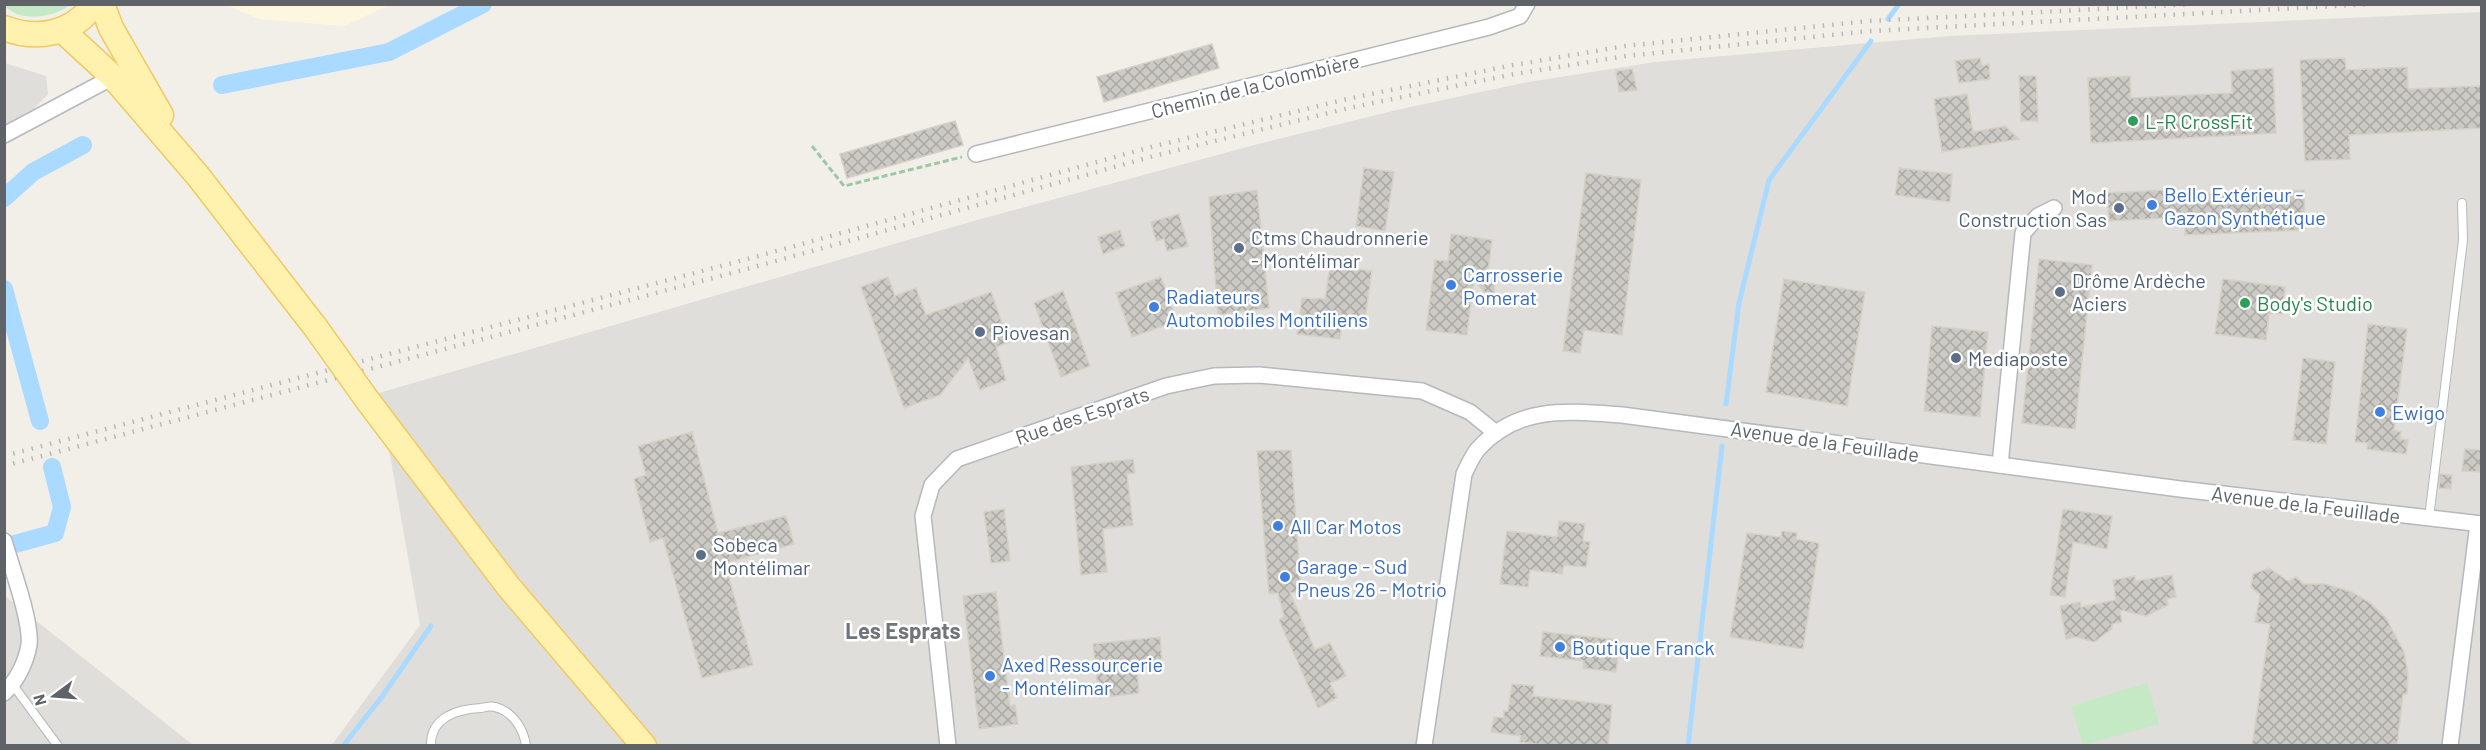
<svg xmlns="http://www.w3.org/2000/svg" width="2486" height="750" font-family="Barlow,sans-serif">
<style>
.commercial{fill:#fef7e0}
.industrial{fill:#e0deda}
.grass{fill:#c5e8c5}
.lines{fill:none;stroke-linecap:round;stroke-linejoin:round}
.stream{stroke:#aadaff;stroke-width:5}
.canal{stroke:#aadaff;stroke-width:18}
.building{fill:url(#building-cross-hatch);stroke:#d6d1c6;stroke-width:1.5}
.lane-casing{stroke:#b5b8bc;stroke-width:10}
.street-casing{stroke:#b5b8bc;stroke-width:18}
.primary-casing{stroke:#f2c960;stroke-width:27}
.path{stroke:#9cc7a9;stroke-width:3;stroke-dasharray:6 3;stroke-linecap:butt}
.lane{stroke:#fff;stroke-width:8}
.street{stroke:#fff;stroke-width:15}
.primary{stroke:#fff2af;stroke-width:24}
.rail{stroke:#b6b7b8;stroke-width:4.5;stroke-dasharray:1.5 8;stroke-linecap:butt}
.primary-bridge-casing{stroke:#f2c960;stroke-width:27;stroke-linecap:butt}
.primary-bridge{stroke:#fff2af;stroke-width:24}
.leisure-dot{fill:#2e9e5b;stroke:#fff;stroke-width:2}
.shop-dot{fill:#3f7fe0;stroke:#fff;stroke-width:2}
.service-dot{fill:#5c6f8a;stroke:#fff;stroke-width:2}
.labels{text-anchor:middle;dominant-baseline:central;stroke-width:5;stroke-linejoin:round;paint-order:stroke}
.street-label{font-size:20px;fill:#5f6368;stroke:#fff}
.leisure-label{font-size:20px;fill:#27864d;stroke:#fff;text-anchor:start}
.shop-label{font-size:20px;fill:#366cbe;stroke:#fff;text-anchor:start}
.service-label{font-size:20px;fill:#4e5e75;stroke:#fff;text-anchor:start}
.quarter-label{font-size:22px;font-weight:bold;fill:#70757a;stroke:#fff}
</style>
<defs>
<pattern id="building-cross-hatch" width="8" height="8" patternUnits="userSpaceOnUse" patternTransform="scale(1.5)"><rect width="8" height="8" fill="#cccac5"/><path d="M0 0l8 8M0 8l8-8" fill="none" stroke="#a9a8a4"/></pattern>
</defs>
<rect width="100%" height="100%" fill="#f1efe8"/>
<polygon class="commercial" points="227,5 226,5 389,5 344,26 259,19"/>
<g class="industrial">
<polygon points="2481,12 2481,745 331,746 420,625 379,393 977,220 1258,144 1401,109 1523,83 1655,62 1949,36"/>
<polygon points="5,63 46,76 48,94 32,111 5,125"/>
<polygon points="5,596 193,745 5,745"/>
</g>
<g class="grass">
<path d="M4,5L5,4L70,5C53,18 19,23 4,5Z"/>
<polygon points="2147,683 2159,724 2083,745 2071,706"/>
</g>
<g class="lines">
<g class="stream">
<polyline points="1888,19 1899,4"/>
<polyline points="1726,404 1739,303 1769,180 1871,41"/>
<polyline points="343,746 381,698 431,626"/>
<polyline points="1688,746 1722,446"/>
</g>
<g class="canal">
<polyline points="222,85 389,52 483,4"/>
<polyline points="4,198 33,172 83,145"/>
<polyline points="4,289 40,421"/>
<polyline points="4,547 55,533 62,507 52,467"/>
</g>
</g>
<g class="building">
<polygon points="1212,44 1219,68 1104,102 1097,77"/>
<polygon points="1980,58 1982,66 1989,64 1990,79 1959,83 1955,61"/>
<polygon points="2345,58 2346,70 2407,67 2408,89 2481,86 2481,128 2349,135 2350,159 2305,161 2300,60"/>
<polygon points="2273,68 2276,133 2091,143 2088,78 2130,76 2131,98 2232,93 2231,71"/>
<polygon points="1632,69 1637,90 1619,92 1616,71"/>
<polygon points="2019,76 2036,76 2038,121 2021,121"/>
<polygon points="1967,94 1973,132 2005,126 2019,139 1942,152 1934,99"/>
<polygon points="955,121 963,145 847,178 840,154"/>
<polygon points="1364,168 1394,172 1385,231 1356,226"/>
<polygon points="1899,168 1952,174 1950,202 1895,195"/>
<polygon points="1586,173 1641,180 1622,335 1584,330 1580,353 1563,351"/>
<polygon points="1257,190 1269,308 1218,315 1209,197"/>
<polygon points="2167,190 2167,195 2304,190 2305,230 2185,235 2185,217 2109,221 2107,193"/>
<polygon points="1179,214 1188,246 1167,251 1164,239 1156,241 1151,222"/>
<polygon points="1120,230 1125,246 1103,254 1098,237"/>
<polygon points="1451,234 1492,240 1487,279 1495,280 1493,303 1474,279 1467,335 1426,330 1435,260 1448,261"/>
<polygon points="2039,259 2092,265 2075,429 2022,423"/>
<polygon points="1330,266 1372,271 1365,318 1343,315 1340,339 1297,334 1302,298 1325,299"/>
<polygon points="888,277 895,296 916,288 926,315 991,292 1009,342 996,347 1006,380 980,390 968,358 940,395 904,408 861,287"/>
<polygon points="1161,277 1177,321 1132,337 1116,293"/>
<polygon points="1784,279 1865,292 1847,406 1766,392"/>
<polygon points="2223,279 2285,287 2282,314 2269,313 2266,340 2215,334"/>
<polygon points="1063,291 1090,366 1061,377 1034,303"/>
<polygon points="2368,324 2407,329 2394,430 2401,432 2400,439 2408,440 2406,454 2367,449 2368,443 2355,442"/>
<polygon points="1932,326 1988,332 1980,417 1924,411"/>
<polygon points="2303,358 2335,362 2326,444 2293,440"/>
<polygon points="692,432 718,533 786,516 794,544 725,563 753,665 702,678 663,538 650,542 634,479 646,475 638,446"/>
<polygon points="2465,449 2481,450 2481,472 2462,471"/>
<polygon points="1291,450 1301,592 1290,593 1315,650 1330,643 1346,676 1330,683 1337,698 1318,708 1279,620 1284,616 1278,593 1269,594 1257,451"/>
<polygon points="1133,459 1135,473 1127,474 1133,525 1103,529 1107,572 1081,575 1071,467"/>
<polygon points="2440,474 2452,475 2451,489 2439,488"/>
<polygon points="1004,509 1010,561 991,563 984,512"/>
<polygon points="2063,509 2112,516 2107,549 2073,542 2065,597 2050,595"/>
<polygon points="1559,521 1585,524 1583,541 1590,542 1586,567 1564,565 1562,574 1530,570 1528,587 1500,584 1507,531 1557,537"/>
<polygon points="1782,531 1797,533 1796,539 1819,543 1803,649 1730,637 1747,533 1781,537"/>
<polygon points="2269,568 2288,581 2296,577 2304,584 2325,584 2352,592 2369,602 2386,618 2404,652 2408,673 2407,694 2403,694 2397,746 2252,746 2270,624 2255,622 2260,595 2251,587 2253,574"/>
<polygon points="2172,575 2176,597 2167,599 2168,605 2146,616 2120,610 2122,622 2112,624 2112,629 2094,642 2076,637 2066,639 2060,606 2080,602 2081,607 2116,600 2113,580 2135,576 2135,581"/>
<polygon points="996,592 1010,706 1015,705 1018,724 979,729 963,596"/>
<polygon points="1543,632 1620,640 1616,672 1583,668 1584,661 1540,656"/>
<polygon points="1160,637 1162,662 1146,665 1146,669 1137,670 1139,693 1099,698 1093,644"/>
<polygon points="1512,684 1534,686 1533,696 1612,705 1608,746 1553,746 1520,742 1521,736 1491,732 1494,717 1504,718 1504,711 1508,711"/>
</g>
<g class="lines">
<g class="lane-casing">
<g id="lane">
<polyline points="2429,518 2463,240 2462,203"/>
<polyline points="13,685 58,746"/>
<path d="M431,746C430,717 458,709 481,708C485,707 492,706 495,707C513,711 524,730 526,746"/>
</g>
</g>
<g class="street-casing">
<g id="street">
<polyline points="4,135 113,77"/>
<polyline points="976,154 1489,27 1520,16 1527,4"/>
<polyline points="2000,465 2023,233 2038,216 2054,208"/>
<path d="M4,541C11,566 32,622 29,645C26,662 17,681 4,693"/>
<polyline points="948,746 923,516 932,485 957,459 1166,386 1214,376 1259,375 1422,391 1470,412 1496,433"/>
<path d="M1424,746L1464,474C1468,466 1472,456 1478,449C1518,405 1567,411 1622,415L2180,489L2482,524"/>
<polyline points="2450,746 2478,524"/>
</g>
</g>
<g class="primary-casing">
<g id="primary">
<polyline points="102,4 111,28 161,115"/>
<path d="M4,28C37,41 73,34 94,4"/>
<polyline points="62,30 113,77 198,176 316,328"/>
<polyline points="368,401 508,586 644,746"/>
</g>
</g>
<polyline class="path" points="812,146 844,186 962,157"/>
<use href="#lane" class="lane"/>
<use href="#street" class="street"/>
<use href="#primary" class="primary"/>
<g class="rail">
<polyline points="4,456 755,257 1151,147 1347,99 1508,66 1625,46 1869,21 2193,4"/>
<polyline points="4,466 758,266 1154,156 1349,108 1509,75 1626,56 1870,31 2372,4"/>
</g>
<g class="primary-bridge-casing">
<polyline id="primary-bridge" points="316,328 368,401"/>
</g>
<use href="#primary-bridge" class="primary-bridge"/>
</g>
<g class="leisure-dot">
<circle cx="2133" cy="121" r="6"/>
<circle cx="2245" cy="303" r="6"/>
</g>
<g class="shop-dot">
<circle cx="2152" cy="205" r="6"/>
<circle cx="1451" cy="285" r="6"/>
<circle cx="1154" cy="307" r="6"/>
<circle cx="2380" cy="412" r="6"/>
<circle cx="1278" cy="526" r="6"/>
<circle cx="1285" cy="577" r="6"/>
<circle cx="1560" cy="647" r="6"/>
<circle cx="990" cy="676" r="6"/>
</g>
<g class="service-dot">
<circle cx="2119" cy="208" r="6"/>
<circle cx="1239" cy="248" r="6"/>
<circle cx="2060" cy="292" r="6"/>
<circle cx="980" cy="332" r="6"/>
<circle cx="1956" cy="358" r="6"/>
<circle cx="701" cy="555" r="6"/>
</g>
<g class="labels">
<g class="street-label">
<text transform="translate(1255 85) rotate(-14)">Chemin de la Colombière</text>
<text transform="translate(1082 415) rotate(-19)">Rue des Esprats</text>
<text transform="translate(1825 441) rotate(8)">Avenue de la Feuillade</text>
<text transform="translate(2306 504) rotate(7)">Avenue de la Feuillade</text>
</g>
<g class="leisure-label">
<text x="2145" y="121">L-R CrossFit</text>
<text x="2257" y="303">Body's Studio</text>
</g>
<g class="shop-label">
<text x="2164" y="194">Bello Extérieur -<tspan x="2164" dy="23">Gazon Synthétique</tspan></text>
<text x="1463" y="274">Carrosserie<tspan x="1463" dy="23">Pomerat</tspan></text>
<text x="1166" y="296">Radiateurs<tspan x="1166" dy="23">Automobiles Montiliens</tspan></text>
<text x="2392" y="412">Ewigo</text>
<text x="1290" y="526">All Car Motos</text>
<text x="1297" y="566">Garage - Sud<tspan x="1297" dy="23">Pneus 26 - Motrio</tspan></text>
<text x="1572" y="647">Boutique Franck</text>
<text x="1002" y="664">Axed Ressourcerie<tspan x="1002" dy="23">- Montélimar</tspan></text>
</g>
<g class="service-label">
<text x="2107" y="196" text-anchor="end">Mod<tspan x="2107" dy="23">Construction Sas</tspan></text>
<text x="1251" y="237">Ctms Chaudronnerie<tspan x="1251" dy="23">- Montélimar</tspan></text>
<text x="2072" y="280">Drôme Ardèche<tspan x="2072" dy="23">Aciers</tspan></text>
<text x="992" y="332">Piovesan</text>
<text x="1968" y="358">Mediaposte</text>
<text x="713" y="544">Sobeca<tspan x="713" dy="23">Montélimar</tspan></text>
</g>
<g class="quarter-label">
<text x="903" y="630">Les Esprats</text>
</g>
</g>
<rect width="2486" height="750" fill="none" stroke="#5f6368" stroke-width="12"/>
<g transform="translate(54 696) rotate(254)" stroke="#ffffff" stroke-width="4.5" paint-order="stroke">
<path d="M0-4.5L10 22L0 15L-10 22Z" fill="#5f6368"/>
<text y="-9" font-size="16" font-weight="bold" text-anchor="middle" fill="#5f6368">N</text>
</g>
</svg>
